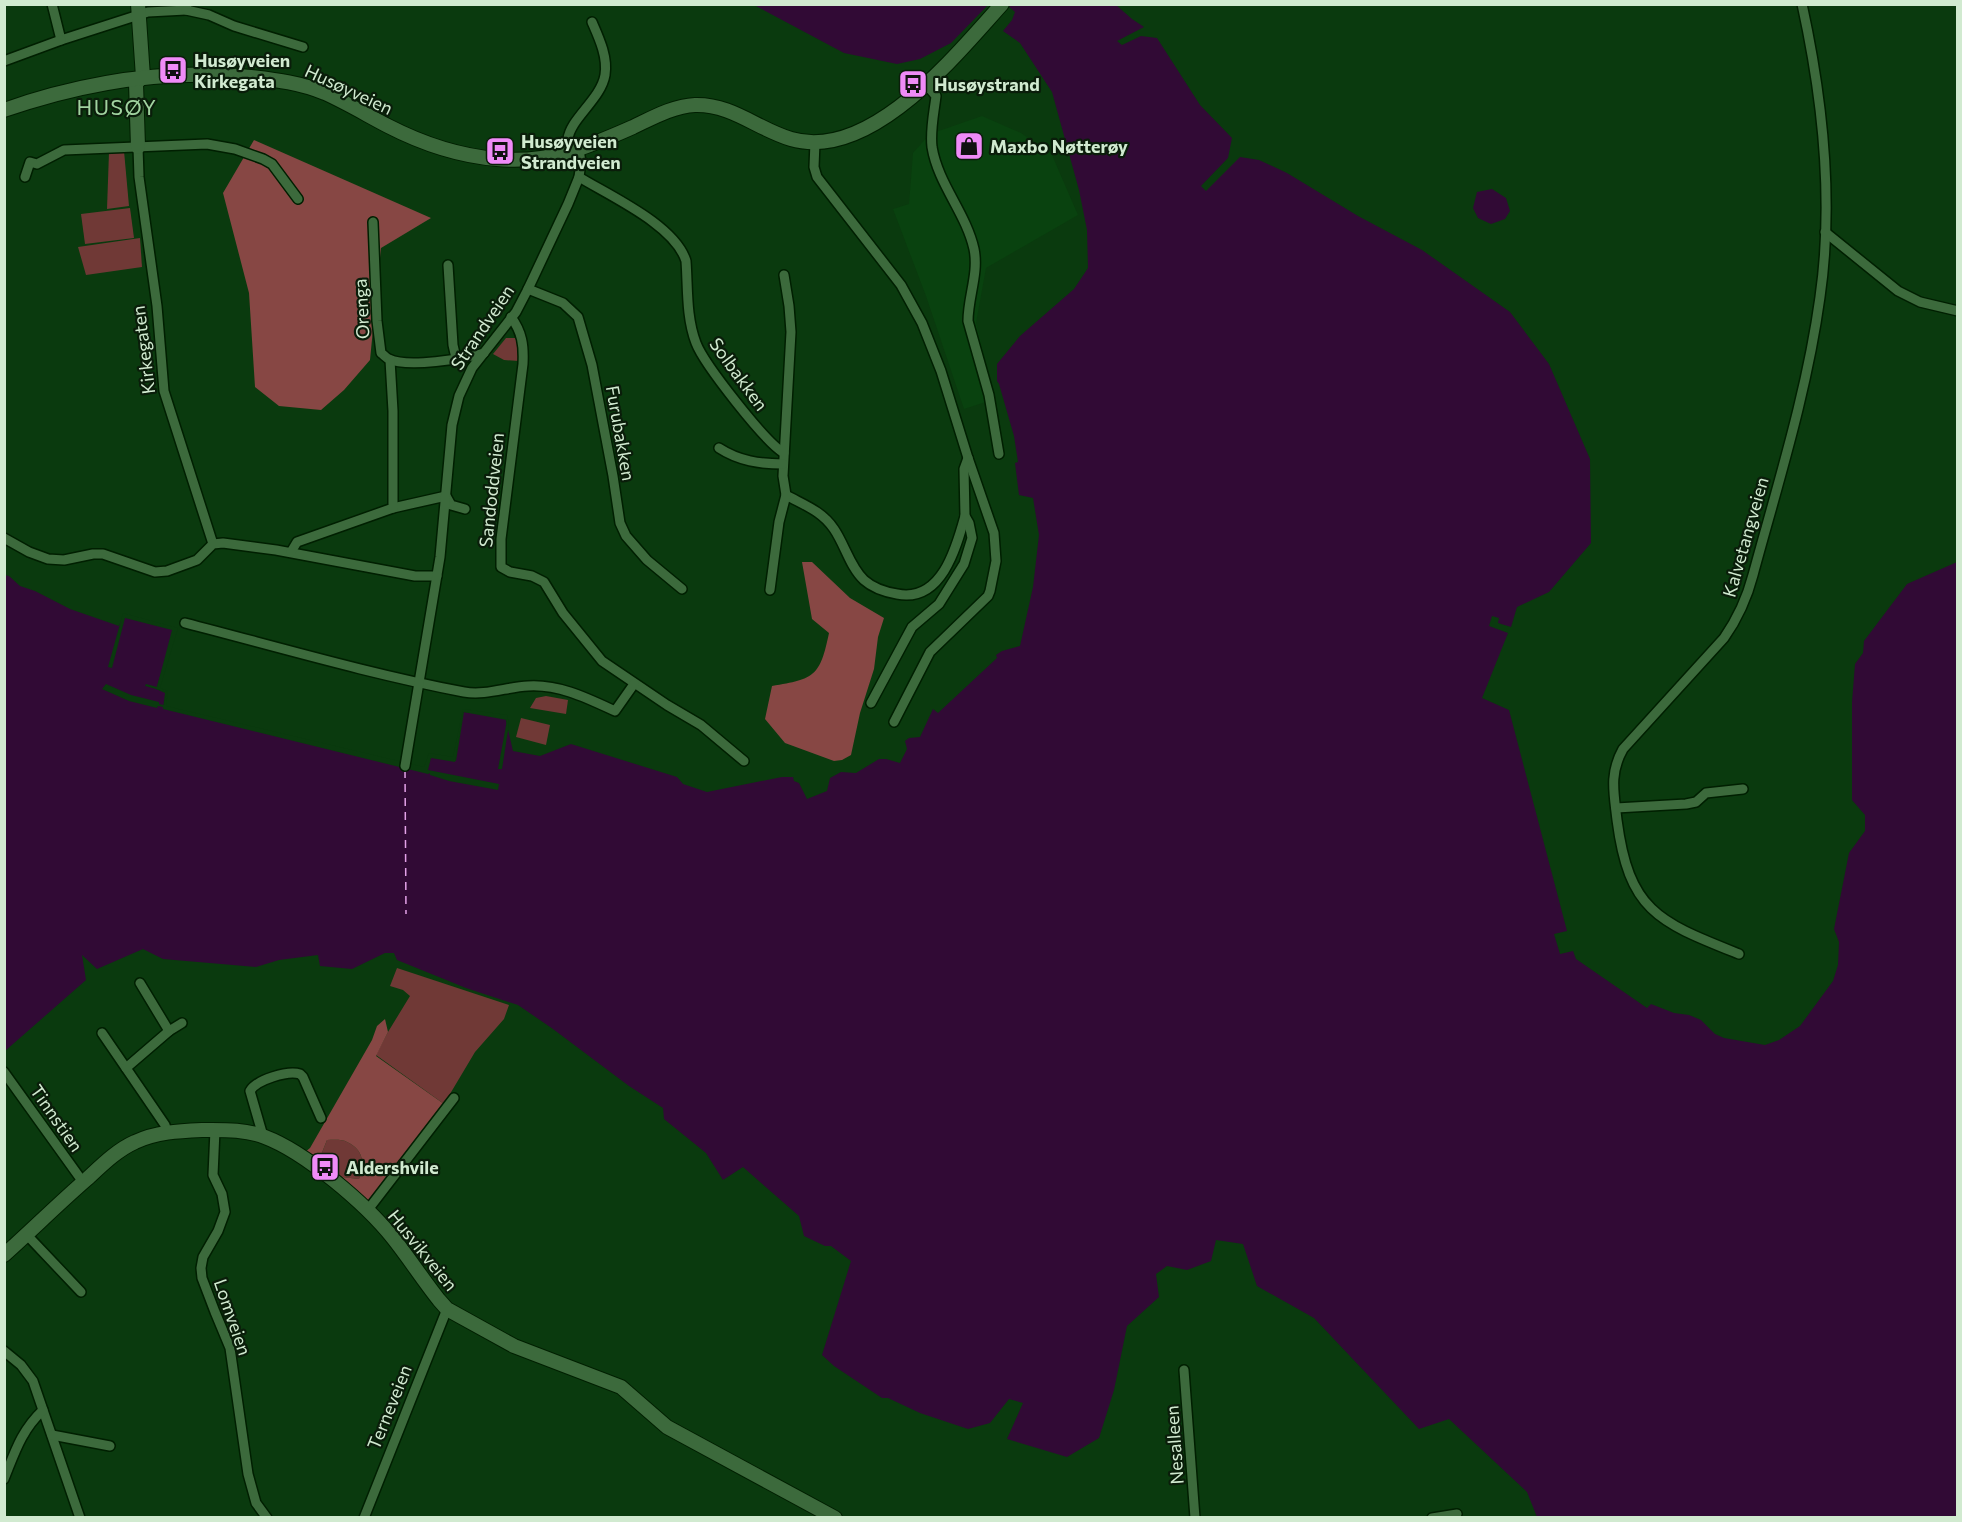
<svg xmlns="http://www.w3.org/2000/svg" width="1962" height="1522" font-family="Commissioner,sans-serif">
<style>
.built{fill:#09420f}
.green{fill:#703936}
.forest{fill:#874744}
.water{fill:#310a35}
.pier{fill:#0a3a0e}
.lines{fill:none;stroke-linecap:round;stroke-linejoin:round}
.ferry{stroke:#e4a3e9;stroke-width:1.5;stroke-dasharray:8 6;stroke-linecap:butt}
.street-casing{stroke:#001f01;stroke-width:12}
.secondary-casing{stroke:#001f01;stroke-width:16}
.street{stroke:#3c6a3c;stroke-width:9}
.secondary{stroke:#3c6a3c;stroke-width:14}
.labels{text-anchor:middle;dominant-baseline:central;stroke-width:4.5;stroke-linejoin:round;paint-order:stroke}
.poi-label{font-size:18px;font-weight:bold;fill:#d1ead0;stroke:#0a1d0a;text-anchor:start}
.street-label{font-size:18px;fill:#d1ead0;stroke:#0a1d0a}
.quarter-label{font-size:21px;letter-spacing:1.5px;fill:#a1d3a0;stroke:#0a1d0a}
</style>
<rect width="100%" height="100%" fill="#0a3a0e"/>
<polygon class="built" points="982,116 1021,133 1052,155 1078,215 986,268 976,323 995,399 964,409 926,296 893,209 909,204 913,153 930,134"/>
<g class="green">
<polygon points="124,151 129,206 107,209 109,152"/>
<polygon points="130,208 134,238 85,244 81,214"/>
<polygon points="140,238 142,267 86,275 78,247"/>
<polygon points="506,338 519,338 519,361 504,360 493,354"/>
<polygon points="546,696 568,700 566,714 530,708 536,698"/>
<polygon points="521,718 550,725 546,745 516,737"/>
<polygon points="397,968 509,1005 504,1019 475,1052 444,1104 376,1055 388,1032 410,996 403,990 390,986"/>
<path d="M327,1140C333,1140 342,1139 347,1142C364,1150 365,1164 359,1179L342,1177L319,1160Z"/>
</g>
<g class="forest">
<polygon points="254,140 431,218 381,248 370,360 344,390 321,410 279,406 255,387 249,293 223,193"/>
<path d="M802,562H812L850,598L884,618L878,637L874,669L860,713L851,755L842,760L834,761L785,743L765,719L772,686C815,679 820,676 829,633L812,619Z"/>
<path d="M385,1019L388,1032L376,1056L444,1104L369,1203L342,1177L359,1179C365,1164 364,1150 347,1142C342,1139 333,1140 327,1140L319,1160L304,1153L310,1148L372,1040L377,1026Z"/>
</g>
<g class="water">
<polygon points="754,5 988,5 951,43 920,59 897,64 844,53"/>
<polygon points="1007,5 1116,5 1132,19 1144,27 1117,41 1122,45 1141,36 1157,38 1200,105 1232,138 1228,158 1201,186 1206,191 1240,157 1259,160 1287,173 1358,216 1422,250 1510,312 1549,364 1590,459 1591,543 1549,592 1517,607 1511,627 1498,623 1499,618 1492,616 1489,626 1508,633 1482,698 1509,710 1567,931 1554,934 1560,954 1573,951 1576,959 1647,1008 1651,1004 1674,1013 1689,1015 1701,1020 1715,1034 1724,1038 1765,1045 1779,1040 1800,1026 1833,981 1838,965 1839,942 1834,929 1849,853 1865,831 1865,815 1852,800 1852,702 1855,664 1863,653 1864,641 1907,584 1957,562 1957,1517 1537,1517 1527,1492 1449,1419 1419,1429 1314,1318 1257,1286 1243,1244 1216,1240 1211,1261 1187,1270 1167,1266 1156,1274 1159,1297 1127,1326 1114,1390 1099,1438 1067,1457 1007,1439 1023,1403 1009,1399 990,1423 968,1429 920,1413 888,1398 882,1398 834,1366 822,1355 851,1261 831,1246 825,1246 804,1236 799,1216 743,1167 723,1180 706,1153 664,1119 663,1108 629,1086 553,1029 518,1005 466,988 397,960 394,953 385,953 352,969 320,966 318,955 279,960 256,967 163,959 143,949 97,969 82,955 86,980 5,1051 5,575 9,576 20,586 35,591 70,609 119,626 124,614 175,628 156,689 165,693 163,708 426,771 430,756 456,761 464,712 505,717 513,751 540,756 571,744 677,777 683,784 707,792 782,777 793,777 794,781 799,783 807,799 827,791 830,778 841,772 856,773 879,759 886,759 900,763 907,749 905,741 909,738 920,737 933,709 938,713 997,658 996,655 1002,651 1020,646 1033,587 1039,535 1033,498 1019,495 1015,463 1018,462 1014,436 999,384 997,381 997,364 1020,336 1074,289 1088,268 1087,230 1079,190 1052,92 1020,43 1003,31 1012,20 1015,12"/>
<polygon points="1492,189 1506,198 1510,211 1505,219 1491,224 1478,218 1473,208 1477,192"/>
</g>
<polygon class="pier" points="123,613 178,628 160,688 168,691 166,706 424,767 429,753 453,757 463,709 507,715 509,724 502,769 498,769 507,720 463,712 455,762 431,758 428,770 499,784 498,790 449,781 430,775 430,773 428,774 163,709 163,707 158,706 157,708 129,701 102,689 106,684 131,695 159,702 159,704 164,705 167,692 145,686 146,684 157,687 172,630 125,618 112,668 108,667"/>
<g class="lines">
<polyline class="ferry" points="405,770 406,914"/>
<g class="street-casing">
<g id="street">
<polyline points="52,4 61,40 148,12 186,10 187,4"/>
<polyline points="186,10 209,15 234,26 303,47"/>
<polyline points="4,61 61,40"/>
<path d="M926,84L936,96C934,113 930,130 932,147C938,184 966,213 974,249C979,273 968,297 968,321L989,395L999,454"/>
<polyline points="815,142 814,167 817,177 901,285 922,323 941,371 968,458 994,533 996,561 990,591 988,596 930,652 894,722"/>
<polyline points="138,147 139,177 157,306 164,391 213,544"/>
<path d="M570,153C569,148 568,144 568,139C570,119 601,99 605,75C608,57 599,38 592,22"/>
<polyline points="25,177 30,162 37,164 64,150 207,144 235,149 263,159 272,164 298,199"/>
<path d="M579,177C610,196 675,225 686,261C688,288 686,317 696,343C704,364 765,442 784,453"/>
<path d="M373,222L377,321L381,353C384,355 386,358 389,359C407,368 464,359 484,353"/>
<polyline points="1825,232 1898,291 1920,302 1958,311"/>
<polyline points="448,265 453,345 456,358"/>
<path d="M784,275L789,306L791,332L783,476L786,495C804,505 822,511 834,529C845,545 850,567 864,580C874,589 885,592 897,594C941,603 956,549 965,516"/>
<polyline points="528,289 563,303 578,317 592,365 613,476 620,523 626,536 647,560 682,589"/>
<path d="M511,317C522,332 524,345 523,364L501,539V567L510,572L532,576L544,582L563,613L602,661L667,705L701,725L744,761"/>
<path d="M719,448C739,461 760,464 783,464"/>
<polyline points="393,508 446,496 451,505 465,509"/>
<polyline points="4,538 29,552 48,559 64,560 93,554 103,554 155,572 167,571 197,560 213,544 223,543 276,550 415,576 437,576"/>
<polyline points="291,552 297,542 393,508 393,411 390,360"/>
<polyline points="770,590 779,522 786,495"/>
<path d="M185,623C278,647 370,674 464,692C485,696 507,687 528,686C559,684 587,698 615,711L634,684"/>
<polyline points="871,703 912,627 939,604 964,564 972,538 969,523 965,516 964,469 968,458"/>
<polyline points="405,766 440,557 452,425 459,396 472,368 516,312 528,289 568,204 579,177 581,162 579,150"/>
<polyline points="1616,808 1686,804 1696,802 1706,793 1743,789"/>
<path d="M1739,954C1659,922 1629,912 1617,820C1614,793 1609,774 1623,749L1724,638C1738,618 1747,598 1753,575C1778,483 1807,392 1820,297C1834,200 1823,100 1802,4"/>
<polyline points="169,1031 182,1023"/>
<polyline points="102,1033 165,1125 167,1132"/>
<polyline points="126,1068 169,1031 140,983"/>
<polyline points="4,1072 83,1182"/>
<polyline points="215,1130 213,1175 222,1194 225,1212 218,1231 203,1257 201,1268 202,1278 215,1312 230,1348 248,1474 256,1503 267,1518"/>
<path d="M263,1136L250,1091C256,1080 288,1070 300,1074L303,1077L321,1118"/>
<polyline points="367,1211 454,1098"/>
<polyline points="27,1235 81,1292"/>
<polyline points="4,1351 21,1365 33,1381 80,1518"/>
<polyline points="1184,1370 1195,1518"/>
<polyline points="52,1435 110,1446"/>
<path d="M4,1479C15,1452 21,1431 43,1410"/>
<polyline points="364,1518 447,1309"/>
<polyline points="1432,1518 1457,1514"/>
</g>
</g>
<g class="secondary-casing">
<g id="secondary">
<polyline points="138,4 143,77 136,83 138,147"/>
<path d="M4,110C84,82 168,69 251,77C277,80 301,83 325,93C347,103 367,115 388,126C421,143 460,156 497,159C548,164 588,147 633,127C652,118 673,106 695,105C732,104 757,129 791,139C870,162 955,56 1002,4"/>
<path d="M4,1255C32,1230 59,1203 88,1178C102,1165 117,1150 135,1142C156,1132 179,1131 202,1130C222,1130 245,1129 265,1137C305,1152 366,1204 393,1238C409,1258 423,1280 439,1300L447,1309L514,1346L621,1387L667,1427L835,1518"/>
</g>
</g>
<use href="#street" class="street"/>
<use href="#secondary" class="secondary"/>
</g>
<defs>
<g id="bus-square" transform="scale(1.5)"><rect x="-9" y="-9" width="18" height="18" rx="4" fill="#ef8bf7" stroke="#0a1d0a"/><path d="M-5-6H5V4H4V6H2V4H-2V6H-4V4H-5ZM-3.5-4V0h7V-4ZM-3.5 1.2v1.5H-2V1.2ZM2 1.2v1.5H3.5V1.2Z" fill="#111"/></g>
<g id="shop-square" transform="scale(1.5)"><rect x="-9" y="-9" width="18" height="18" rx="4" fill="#ef8bf7" stroke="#0a1d0a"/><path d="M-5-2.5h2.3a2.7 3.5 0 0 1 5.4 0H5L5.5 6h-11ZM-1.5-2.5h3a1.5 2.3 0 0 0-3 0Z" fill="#111"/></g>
</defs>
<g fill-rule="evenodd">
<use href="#bus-square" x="173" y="70"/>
<use href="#bus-square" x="913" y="84"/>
<use href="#shop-square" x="969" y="146"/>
<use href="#bus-square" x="500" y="151"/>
<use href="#bus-square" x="325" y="1167"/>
</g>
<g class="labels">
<g class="poi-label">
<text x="194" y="60">Husøyveien<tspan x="194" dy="21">Kirkegata</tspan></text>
<text x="934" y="84">Husøystrand</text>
<text x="521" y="141">Husøyveien<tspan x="521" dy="21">Strandveien</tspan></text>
<text x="990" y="146">Maxbo Nøtterøy</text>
<text x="346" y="1167">Aldershvile</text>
</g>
<g class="street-label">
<text transform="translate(349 89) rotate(25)">Husøyveien</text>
<text transform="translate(361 309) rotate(-93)">Orenga</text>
<text transform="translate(482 327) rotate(-56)">Strandveien</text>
<text transform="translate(143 350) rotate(-97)">Kirkegaten</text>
<text transform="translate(739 374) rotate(54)">Solbakken</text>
<text transform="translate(621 433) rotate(80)">Furubakken</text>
<text transform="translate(491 490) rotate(-84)">Sandoddveien</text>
<text transform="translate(1745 537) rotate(-74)">Kalvetangveien</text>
<text transform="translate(57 1118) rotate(55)">Tinnstien</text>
<text transform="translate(423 1250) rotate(51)">Husvikveien</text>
<text transform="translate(233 1317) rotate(71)">Lomveien</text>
<text transform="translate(389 1407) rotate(-68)">Terneveien</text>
<text transform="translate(1174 1445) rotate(-94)">Nesalleen</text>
</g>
<g class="quarter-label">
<text x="117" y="106">HUSØY</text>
</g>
</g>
<rect width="1962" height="1522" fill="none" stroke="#d1ead0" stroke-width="12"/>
</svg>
